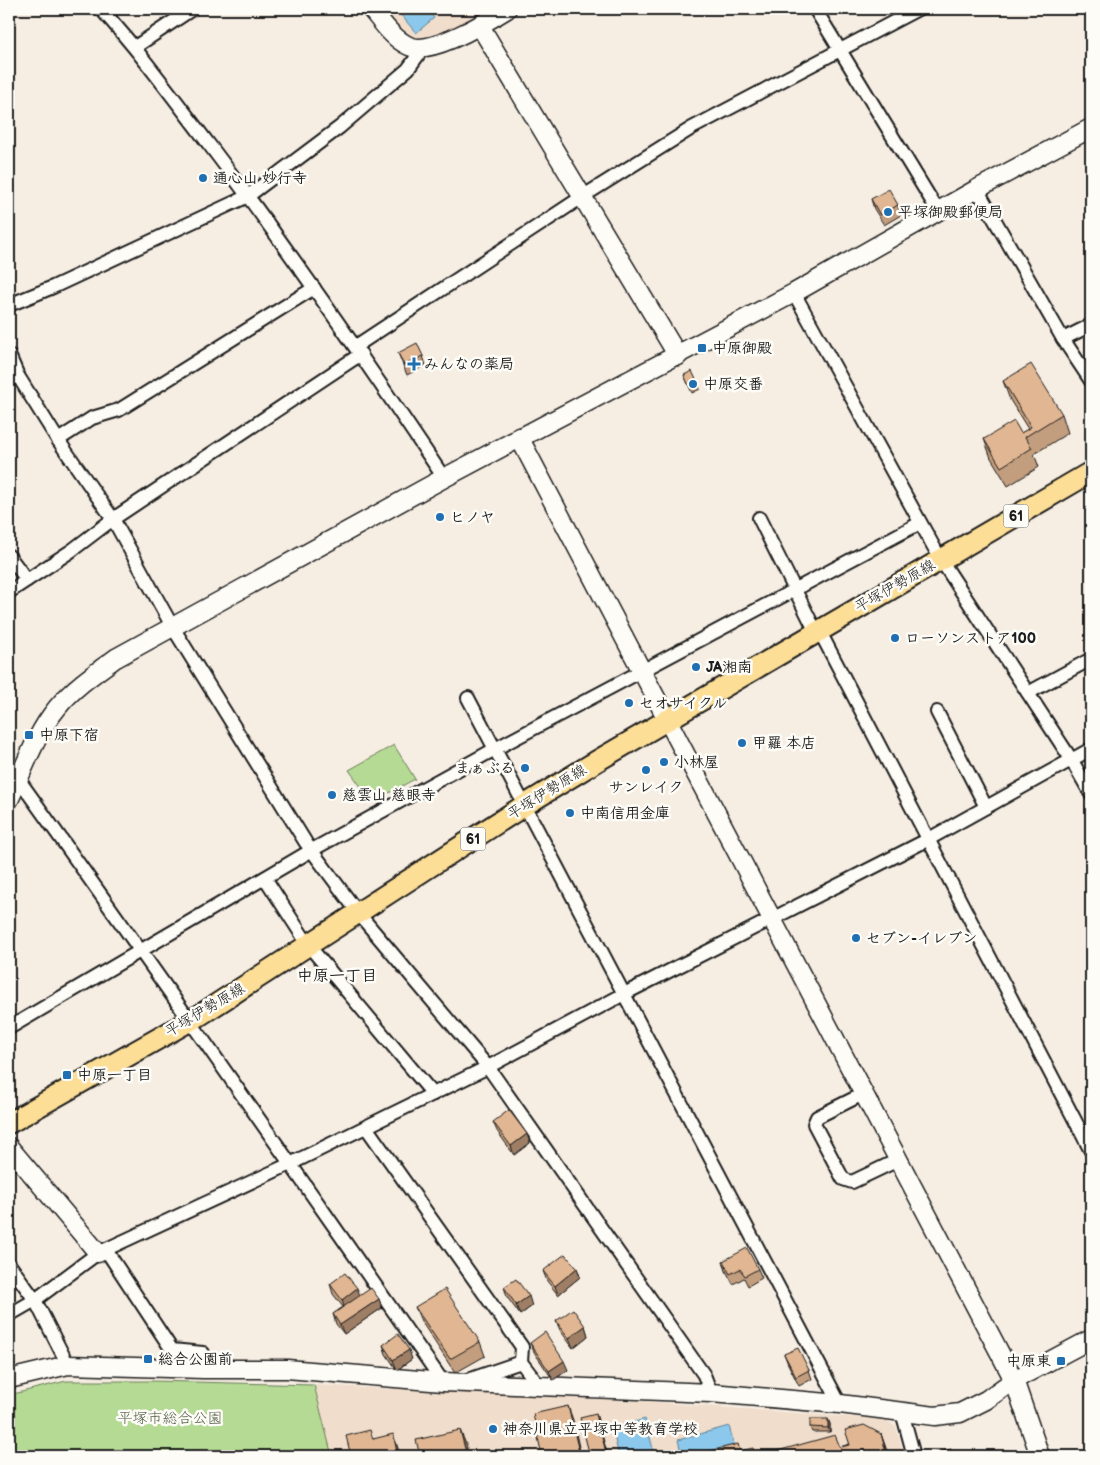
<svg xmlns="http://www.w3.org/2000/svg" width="1100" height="1465" font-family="'Balsamiq Sans','Klee One',sans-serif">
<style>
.built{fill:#f0ddcb}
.green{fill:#b5da94;stroke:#687b58}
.water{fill:#8bc8eb;stroke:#5f8398}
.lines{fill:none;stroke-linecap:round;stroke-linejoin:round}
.street-casing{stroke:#1c1c1c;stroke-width:16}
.secondary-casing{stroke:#1c1c1c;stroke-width:21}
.primary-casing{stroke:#1c1c1c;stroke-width:24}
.street{stroke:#fdfcf7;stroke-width:12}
.secondary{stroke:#fdfcf7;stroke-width:18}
.primary{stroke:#fdde96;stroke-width:20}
.wall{fill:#c29d7e;stroke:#1c1c1c}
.shaded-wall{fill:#9e7f66;stroke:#1c1c1c}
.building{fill:#e1b692;stroke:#1c1c1c}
.poi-dot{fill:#1f6fb2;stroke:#fdfcf7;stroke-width:2}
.labels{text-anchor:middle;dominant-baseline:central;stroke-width:5;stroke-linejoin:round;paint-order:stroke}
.shield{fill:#fdfcf7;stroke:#605f5e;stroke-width:1}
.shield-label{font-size:14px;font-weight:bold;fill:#1c1c1c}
.poi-label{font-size:15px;font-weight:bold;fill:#1c1c1c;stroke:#fdfcf7;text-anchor:start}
.street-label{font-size:15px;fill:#1c1c1c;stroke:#fdfcf7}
.park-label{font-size:15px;fill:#525e46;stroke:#fdfcf7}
.neighbourhood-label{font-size:16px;font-weight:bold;fill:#1c1c1c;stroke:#fdfcf7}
</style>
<rect width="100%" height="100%" fill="#f7eee3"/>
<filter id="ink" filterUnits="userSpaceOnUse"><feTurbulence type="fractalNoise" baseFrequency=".02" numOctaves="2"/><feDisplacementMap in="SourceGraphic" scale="10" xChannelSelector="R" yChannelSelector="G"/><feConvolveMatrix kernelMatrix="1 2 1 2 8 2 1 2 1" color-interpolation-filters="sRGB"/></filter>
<g filter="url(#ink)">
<g class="built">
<polygon points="377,9 495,9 461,28 425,41 409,41"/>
<polygon points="314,1385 653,1402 886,1420 896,1427 904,1456 332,1456"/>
</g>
<g class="green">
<polygon points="394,745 415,779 372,802 349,770"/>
<polygon points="66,1381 152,1381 314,1385 332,1456 9,1456 9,1395"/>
</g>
<g class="water">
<polygon points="396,9 427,9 434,18 416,33"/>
<polygon points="645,1419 655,1456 619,1456 612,1428"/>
<polygon points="729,1426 736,1452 723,1456 682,1456 678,1440"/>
</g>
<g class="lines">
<g class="street-casing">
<g id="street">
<path d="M101,9C141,53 175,100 211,147C293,255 369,366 444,478"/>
<polyline points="815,9 938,211"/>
<polyline points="135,47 192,9"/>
<polyline points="977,189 1063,339 1091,381"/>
<polyline points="794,293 941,560 1071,759 1091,794"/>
<polyline points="9,305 53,287 248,196 340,127 408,69 424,47"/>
<polyline points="1063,339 1091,325"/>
<polyline points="356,346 582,197 692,128 918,9"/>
<polyline points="9,355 18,376 58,440 113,519 172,626 306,843 359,914 488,1067 704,1375 711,1393"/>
<polyline points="58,440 92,418 119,410 314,288"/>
<polyline points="759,518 816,632"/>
<polyline points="9,556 27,580"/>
<polyline points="9,592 71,551 113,519 361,354"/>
<polyline points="819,630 1091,1151"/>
<polyline points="1028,693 1091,659"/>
<polyline points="468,698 840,1404"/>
<polyline points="937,712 986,807"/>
<path d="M9,770L19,780C162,979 302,1181 443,1382"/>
<polyline points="265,878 309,946 433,1094"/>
<polyline points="9,1028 312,850 495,749 920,523"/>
<polyline points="863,1094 817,1117 814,1124 843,1179 852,1182 898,1160"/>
<polyline points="366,1127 522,1347 521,1362 540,1387"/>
<polyline points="106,1250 172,1350 203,1353 203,1369"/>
<polyline points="9,1264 35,1300 68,1365"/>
<polyline points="9,1315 35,1300 98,1253 290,1164 488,1067 624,994 927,840 1091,749"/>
<polyline points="468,1380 521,1362"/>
<polyline points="902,1412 914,1456"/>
</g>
</g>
<g class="secondary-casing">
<g id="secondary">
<path d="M371,9C382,22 393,39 409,46C430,56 488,21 507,9"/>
<polyline points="480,26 678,356"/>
<polyline points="519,437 1014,1380 1040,1456"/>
<path d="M9,800C24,769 35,735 57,708C73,688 95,673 116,658L444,478L794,293L977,189L1091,128"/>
<polyline points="9,1147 98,1253"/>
<polyline points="9,1379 68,1365 203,1369 287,1369 443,1382 711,1393 840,1404 935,1416 960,1413 986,1400 1014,1380 1091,1339"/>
</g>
</g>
<g class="primary-casing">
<polyline id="primary" points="9,1123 200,1015 525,805 597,761 1091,472"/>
</g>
<use href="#street" class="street"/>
<use href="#secondary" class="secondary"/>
<use href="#primary" class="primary"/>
</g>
<g class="wall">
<polygon points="871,199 898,205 901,215 884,225 874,209"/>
<polygon points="398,353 423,356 426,365 407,375"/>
<polygon points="684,375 698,384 700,389 692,393"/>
<polygon points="1003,381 1062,414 1068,433 1034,454 1039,467 1008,486 991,458 984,439 1021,433 1028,429 1010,400"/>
<polygon points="493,1122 527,1134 530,1143 514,1155 497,1131"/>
<polygon points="723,1261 758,1269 762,1278 748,1286 744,1278 733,1284 726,1271"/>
<polygon points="577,1268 580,1277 558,1295 547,1281 543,1271"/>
<polygon points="330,1284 360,1296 379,1299 382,1308 344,1334 336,1324 333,1314 343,1307 333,1294"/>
<polygon points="504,1287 532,1306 520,1315 507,1297"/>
<polygon points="415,1307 480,1342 485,1356 455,1373 421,1321"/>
<polygon points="556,1321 585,1326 588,1336 573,1348 560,1330"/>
<polygon points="530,1343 568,1370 553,1380 534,1352"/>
<polygon points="383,1345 412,1359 397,1370 386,1354"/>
<polygon points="784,1354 809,1370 812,1379 799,1386 788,1364"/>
<polygon points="828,1419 830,1424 830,1432 812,1432 810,1427"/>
<polygon points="881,1434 888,1456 759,1456 840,1447"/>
</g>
<g class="shaded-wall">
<polygon points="527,1134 530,1143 514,1155 511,1146"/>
<polygon points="577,1268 580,1277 558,1295 555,1286"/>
<polygon points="357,1288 361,1298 345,1310 342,1300"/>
<polygon points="529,1296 532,1306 520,1315 516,1305"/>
<polygon points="379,1299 382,1308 344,1334 340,1325"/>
<polygon points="585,1326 588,1336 573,1348 569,1338"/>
<polygon points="409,1350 412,1359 397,1370 393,1360"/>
<polygon points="564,1361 568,1370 553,1380 549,1371"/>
<polygon points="568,1406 573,1420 581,1456 580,1456"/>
<polygon points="596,1414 599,1424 608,1456 607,1456"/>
<polygon points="828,1419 830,1424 830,1432 828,1428"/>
<polygon points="460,1430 466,1444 469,1456 467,1456"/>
<polygon points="393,1434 398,1448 400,1456 398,1456"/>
<polygon points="881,1434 886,1448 888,1456 887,1456 886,1452"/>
</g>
<g class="building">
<polygon points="889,189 898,205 880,215 871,199"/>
<polygon points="417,343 423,356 404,365 398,353"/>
<polygon points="1031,364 1062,414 1025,437 1032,448 1001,467 984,439 1014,421 1021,433 1031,427 1003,381"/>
<polygon points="692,371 698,384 690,388 684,375"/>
<polygon points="509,1110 527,1134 511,1146 493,1122"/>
<polygon points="747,1248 758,1269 745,1276 740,1269 730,1274 723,1261"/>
<polygon points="565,1254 577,1268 555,1286 543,1271"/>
<polygon points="345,1273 357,1288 342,1300 330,1284"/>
<polygon points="516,1279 529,1296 516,1305 504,1287"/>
<polygon points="371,1288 379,1299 340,1325 333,1314"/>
<polygon points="445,1289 480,1342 450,1359 415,1307"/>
<polygon points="573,1309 585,1326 569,1338 556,1321"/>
<polygon points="545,1332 564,1361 549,1371 530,1343"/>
<polygon points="398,1334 409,1350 393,1360 383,1345"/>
<polygon points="798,1348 809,1370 796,1377 784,1354"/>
<polygon points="568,1406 580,1456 542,1456 533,1414"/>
<polygon points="596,1414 607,1456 590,1456 580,1418"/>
<polygon points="810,1419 828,1419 828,1428 810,1427"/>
<polygon points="864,1425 881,1434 886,1452 879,1454 879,1456 759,1456 835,1435 840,1447 850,1445 845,1430"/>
<polygon points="370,1430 373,1439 393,1434 398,1456 351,1456 346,1436"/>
<polygon points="460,1430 467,1456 420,1456 416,1440"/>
<polygon points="738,1444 740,1451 753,1448 755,1456 690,1456"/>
<polygon points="951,1449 953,1456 927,1456 927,1455"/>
</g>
</g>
<g class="poi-dot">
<circle cx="203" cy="178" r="5"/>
<circle cx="888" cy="212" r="5"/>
<rect x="697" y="343" width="10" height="10" rx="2.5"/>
<path d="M411.5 356.5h5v5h5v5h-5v5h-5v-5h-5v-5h5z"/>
<circle cx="693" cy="384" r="5"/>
<circle cx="440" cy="517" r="5"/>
<circle cx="895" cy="638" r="5"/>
<circle cx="696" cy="667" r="5"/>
<circle cx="629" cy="703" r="5"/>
<rect x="24" y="730" width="10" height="10" rx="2.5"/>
<circle cx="742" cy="743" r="5"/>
<circle cx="664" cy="762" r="5"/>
<circle cx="525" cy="768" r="5"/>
<circle cx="646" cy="770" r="5"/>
<circle cx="332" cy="795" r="5"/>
<circle cx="570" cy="813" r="5"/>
<circle cx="856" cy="938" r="5"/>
<rect x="62" y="1070" width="10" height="10" rx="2.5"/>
<rect x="143" y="1354" width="10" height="10" rx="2.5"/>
<rect x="1056" y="1356" width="10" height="10" rx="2.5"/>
<circle cx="493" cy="1429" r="5"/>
</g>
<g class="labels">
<g class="shield">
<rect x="1003.5" y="504.5" width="25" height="23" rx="4"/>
<rect x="460.5" y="827.5" width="25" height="23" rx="4"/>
</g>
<g class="shield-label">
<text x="1016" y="516">61</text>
<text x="473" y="839">61</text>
</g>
<g class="poi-label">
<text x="213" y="178">通心山 妙行寺</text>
<text x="898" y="212">平塚御殿郵便局</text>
<text x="712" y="348">中原御殿</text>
<text x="424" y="364">みんなの薬局</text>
<text x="703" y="384">中原交番</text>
<text x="450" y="517">ヒノヤ</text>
<text x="905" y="638">ローソンストア100</text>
<text x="706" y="667">JA湘南</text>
<text x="639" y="703">セオサイクル</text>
<text x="39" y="735">中原下宿</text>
<text x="752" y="743">甲羅 本店</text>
<text x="674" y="762">小林屋</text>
<text x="515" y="768" text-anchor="end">まぁぶる</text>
<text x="646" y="787" text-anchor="middle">サンレイク</text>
<text x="342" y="795">慈雲山 慈眼寺</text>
<text x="580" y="813">中南信用金庫</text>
<text x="866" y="938">セブン-イレブン</text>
<text x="77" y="1075">中原一丁目</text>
<text x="158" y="1359">総合公園前</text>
<text x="1051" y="1361" text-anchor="end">中原東</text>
<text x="503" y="1429">神奈川県立平塚中等教育学校</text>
</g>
<g class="street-label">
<text transform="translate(895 586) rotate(-30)">平塚伊勢原線</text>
<text transform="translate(547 792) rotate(-32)">平塚伊勢原線</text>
<text transform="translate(205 1010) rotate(-31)">平塚伊勢原線</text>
</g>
<g class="park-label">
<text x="170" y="1418">平塚市総合公園</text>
</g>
<g class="neighbourhood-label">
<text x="337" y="976">中原一丁目</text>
</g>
</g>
<rect width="1100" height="1465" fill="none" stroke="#fdfcf7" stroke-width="30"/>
<rect x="15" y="15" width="1070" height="1435" fill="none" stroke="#1c1c1c" stroke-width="2" filter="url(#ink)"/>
</svg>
